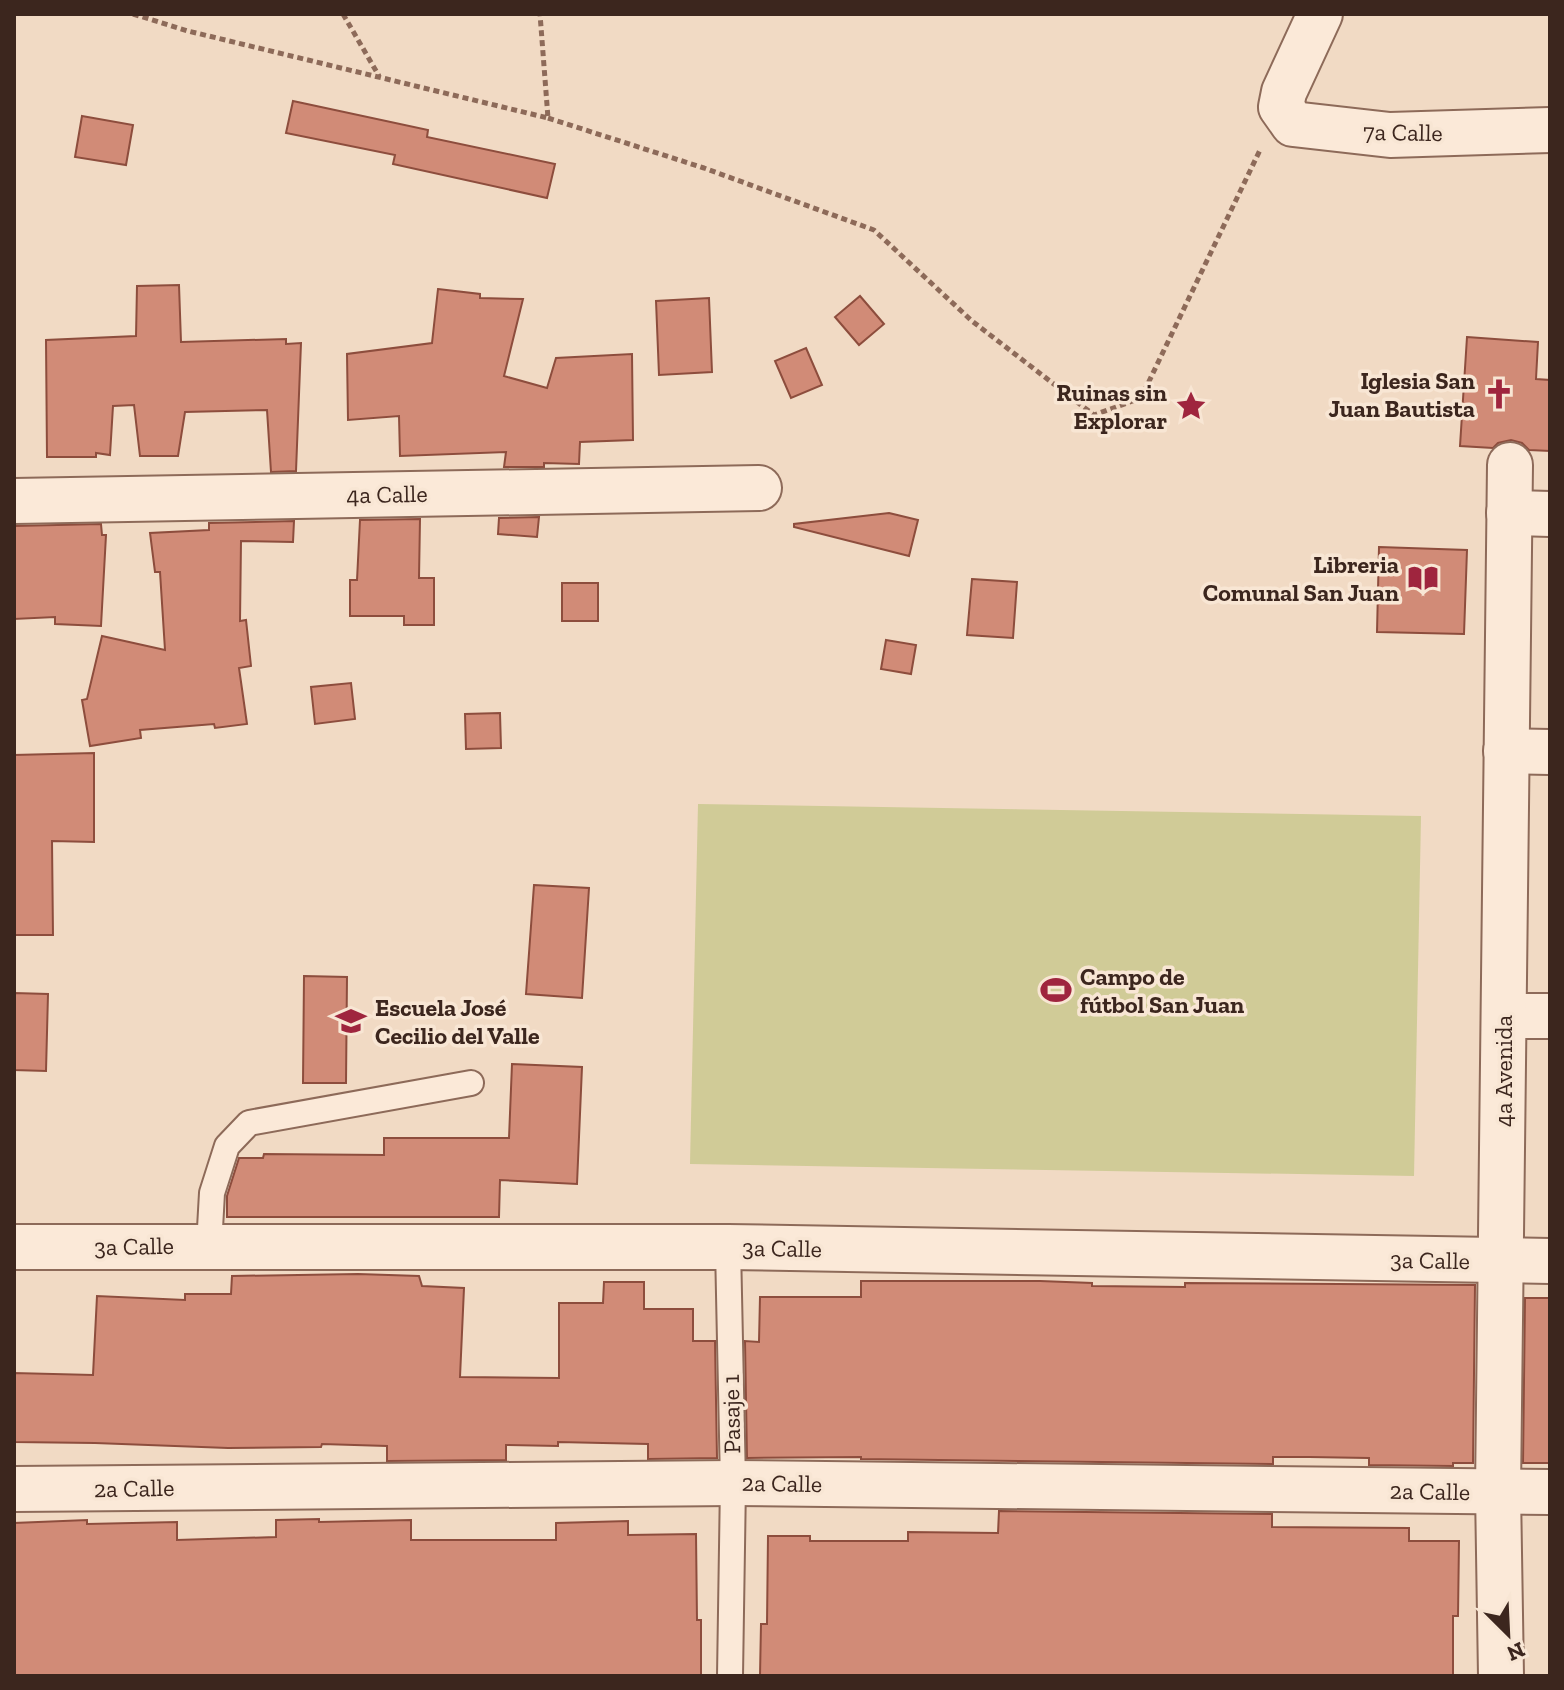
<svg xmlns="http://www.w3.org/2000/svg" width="1564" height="1690" font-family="'Zilla Slab',serif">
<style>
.green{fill:#d0cb97}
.building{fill:#d18b77;stroke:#8d4d3d;stroke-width:2}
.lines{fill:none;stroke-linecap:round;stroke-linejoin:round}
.lane-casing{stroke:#8d6a59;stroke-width:28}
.street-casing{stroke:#8d6a59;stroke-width:48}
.path{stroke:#8d6a59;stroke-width:5;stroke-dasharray:6 4;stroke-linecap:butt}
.lane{stroke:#fbe9d8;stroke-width:24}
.street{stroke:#fbe9d8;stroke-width:44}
.labels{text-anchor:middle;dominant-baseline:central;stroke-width:7;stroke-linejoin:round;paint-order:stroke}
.street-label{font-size:24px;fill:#3c261e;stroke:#f8e6d4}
.poi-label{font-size:24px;font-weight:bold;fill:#3c261e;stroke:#f8e6d4;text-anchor:end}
</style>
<rect width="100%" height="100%" fill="#f1dac4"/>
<polygon class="green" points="698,804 1421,816 1414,1176 690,1164"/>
<g class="building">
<polygon points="293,101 428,130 427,137 555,164 547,198 393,164 395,155 286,133"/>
<polygon points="82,116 133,125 126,165 75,157"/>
<polygon points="179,285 181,342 286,339 286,344 301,343 296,471 271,472 267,410 185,412 178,456 140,456 134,405 113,406 110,455 96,453 96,457 47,457 46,340 136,336 137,286"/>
<polygon points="438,289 480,294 480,298 523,299 504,376 547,388 556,358 632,354 633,440 580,442 579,464 544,463 544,467 504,467 506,452 400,456 399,416 348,420 347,354 432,343"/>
<polygon points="860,296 884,324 859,345 835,317"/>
<polygon points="709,298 712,372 659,375 656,301"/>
<polygon points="1467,337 1538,342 1536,379 1550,380 1550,451 1529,450 1522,443 1511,440 1498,443 1493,448 1460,446"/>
<polygon points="806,348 822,385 791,398 775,361"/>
<polygon points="889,513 918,520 909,556 794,527 794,524"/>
<polygon points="539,517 537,537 498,534 499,518"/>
<polygon points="420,519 419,578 434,578 434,625 404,625 404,616 350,616 350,580 357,580 360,520"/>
<polygon points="294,521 293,542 241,541 240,621 246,620 251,666 239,668 247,724 215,728 214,724 140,730 141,738 90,746 82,700 87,699 102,636 165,650 160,572 155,572 150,533 209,530 209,523"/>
<polygon points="101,524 102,535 106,535 101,626 55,624 55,617 14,619 14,526"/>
<polygon points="1379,547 1467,550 1464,634 1377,632"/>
<polygon points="972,579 1017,582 1013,638 967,635"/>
<rect x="562" y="583" width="36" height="38"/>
<polygon points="886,640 916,645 911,674 881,669"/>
<polygon points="351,683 355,719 315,724 311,687"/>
<polygon points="500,713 501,748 466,749 465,714"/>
<polygon points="94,753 94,842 52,841 53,935 14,935 14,755"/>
<polygon points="534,885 589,888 582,998 526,994"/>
<polygon points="304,976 347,977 346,1083 303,1083"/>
<polygon points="14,993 48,994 46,1071 14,1070"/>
<polygon points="512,1064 582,1067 577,1184 500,1180 499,1217 227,1217 227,1196 239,1158 263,1158 264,1154 384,1155 384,1138 509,1138"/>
<polygon points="358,1274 419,1276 422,1286 464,1288 460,1377 559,1378 559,1303 603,1303 604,1282 644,1282 644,1309 693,1309 693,1341 715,1341 717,1458 648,1459 648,1444 558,1442 558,1446 506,1445 506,1460 387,1461 387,1446 322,1444 321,1447 228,1448 95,1443 14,1442 14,1373 93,1375 97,1296 185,1300 185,1294 231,1294 232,1276"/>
<polygon points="861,1281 1040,1281 1092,1283 1092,1286 1185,1287 1185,1283 1475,1285 1473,1463 1453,1463 1453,1466 1369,1465 1369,1458 1309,1457 1273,1457 1273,1464 861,1459 861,1457 747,1458 745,1341 759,1342 760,1297 861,1297"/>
<polygon points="1525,1298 1550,1298 1550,1463 1523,1463"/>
<polygon points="999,1511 1272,1514 1272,1527 1409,1528 1409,1541 1459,1541 1458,1616 1453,1616 1453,1676 760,1676 761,1624 767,1624 768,1536 810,1536 810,1541 908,1541 908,1532 998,1533"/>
<polygon points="319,1519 319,1522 411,1520 411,1540 556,1540 556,1523 628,1521 628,1535 696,1534 697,1620 701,1620 701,1676 14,1676 14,1523 87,1520 87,1524 177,1522 177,1540 276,1537 276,1520"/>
</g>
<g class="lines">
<g class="lane-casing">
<g id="lane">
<polyline points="209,1246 212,1193 227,1146 249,1123 471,1083"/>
<polyline points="728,1247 733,1483 730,1676"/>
</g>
</g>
<g class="street-casing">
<g id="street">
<polyline points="1320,14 1284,92 1281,107 1293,124 1390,135 1550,130"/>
<polyline points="14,501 759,488"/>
<polyline points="1509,513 1550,514"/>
<polyline points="1506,751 1550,752"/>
<polyline points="1504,1016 1550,1016"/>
<polyline points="14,1247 728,1247 1550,1261"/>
<polyline points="14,1489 733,1483 1550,1492"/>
<polyline points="1501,1676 1498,1491 1510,465"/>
</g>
</g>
<g class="path">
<polyline points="133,14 188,31 548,118 540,14"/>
<polyline points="343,14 379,76"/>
<polyline points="548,118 704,168 874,230 972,321 1094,415 1141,398 1261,148"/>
</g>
<use href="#lane" class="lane"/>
<use href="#street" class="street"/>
</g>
<defs>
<g id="church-bare" transform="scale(2.4)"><path d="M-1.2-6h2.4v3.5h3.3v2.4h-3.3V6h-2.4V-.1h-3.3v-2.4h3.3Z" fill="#9f253e" stroke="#f8e6d4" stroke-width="2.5" paint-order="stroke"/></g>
<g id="sight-bare" transform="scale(2.4)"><path d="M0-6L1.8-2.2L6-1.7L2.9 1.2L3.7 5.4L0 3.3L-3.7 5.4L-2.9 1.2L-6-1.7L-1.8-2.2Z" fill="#9f253e" stroke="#f8e6d4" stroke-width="2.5" paint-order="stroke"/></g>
<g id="library-bare" transform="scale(2.4)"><path d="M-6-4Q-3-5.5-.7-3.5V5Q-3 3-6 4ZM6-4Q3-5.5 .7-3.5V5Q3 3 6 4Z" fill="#9f253e" stroke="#f8e6d4" stroke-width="2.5" paint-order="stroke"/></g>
<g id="stadium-bare" transform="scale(2.4)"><path d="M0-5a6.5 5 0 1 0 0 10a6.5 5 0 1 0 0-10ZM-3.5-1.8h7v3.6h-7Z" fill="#9f253e" stroke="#f8e6d4" stroke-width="2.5" paint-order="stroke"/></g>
<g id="school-bare" transform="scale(2.4)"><path d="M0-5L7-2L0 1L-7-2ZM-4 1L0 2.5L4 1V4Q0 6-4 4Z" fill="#9f253e" stroke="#f8e6d4" stroke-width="2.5" paint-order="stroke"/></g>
</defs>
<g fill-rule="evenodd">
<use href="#church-bare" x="1499" y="394"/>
<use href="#sight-bare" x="1191" y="406"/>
<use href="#library-bare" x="1423" y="578"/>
<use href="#stadium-bare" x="1056" y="990"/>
<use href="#school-bare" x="351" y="1021"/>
</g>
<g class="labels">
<g class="street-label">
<text transform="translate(1403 132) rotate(1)">7a Calle</text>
<text transform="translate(387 494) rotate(-1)">4a Calle</text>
<text transform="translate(1503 1071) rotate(-90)">4a Avenida</text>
<text transform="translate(134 1246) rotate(-1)">3a Calle</text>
<text transform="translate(782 1248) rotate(1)">3a Calle</text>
<text transform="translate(1430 1260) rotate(1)">3a Calle</text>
<text transform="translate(731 1414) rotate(-91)">Pasaje 1</text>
<text transform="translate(782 1483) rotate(1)">2a Calle</text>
<text transform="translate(134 1488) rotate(-1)">2a Calle</text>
<text transform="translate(1430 1491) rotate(1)">2a Calle</text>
</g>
<g class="poi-label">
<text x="1475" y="380">Iglesia San<tspan x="1475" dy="28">Juan Bautista</tspan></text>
<text x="1167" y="392">Ruinas sin<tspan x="1167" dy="28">Explorar</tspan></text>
<text x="1399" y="564">Libreria<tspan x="1399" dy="28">Comunal San Juan</tspan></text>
<text x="1080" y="976" text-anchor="start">Campo de<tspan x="1080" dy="28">fútbol San Juan</tspan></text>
<text x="375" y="1007" text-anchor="start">Escuela José<tspan x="375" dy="28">Cecilio del Valle</tspan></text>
</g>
</g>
<rect width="1564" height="1690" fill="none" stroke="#3c261e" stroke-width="32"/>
<g transform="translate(1508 1634) rotate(156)" stroke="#f8e6d4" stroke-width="6" paint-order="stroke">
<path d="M0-6L14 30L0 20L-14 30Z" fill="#3c261e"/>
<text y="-12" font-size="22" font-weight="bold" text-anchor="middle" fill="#3c261e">N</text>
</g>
</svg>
